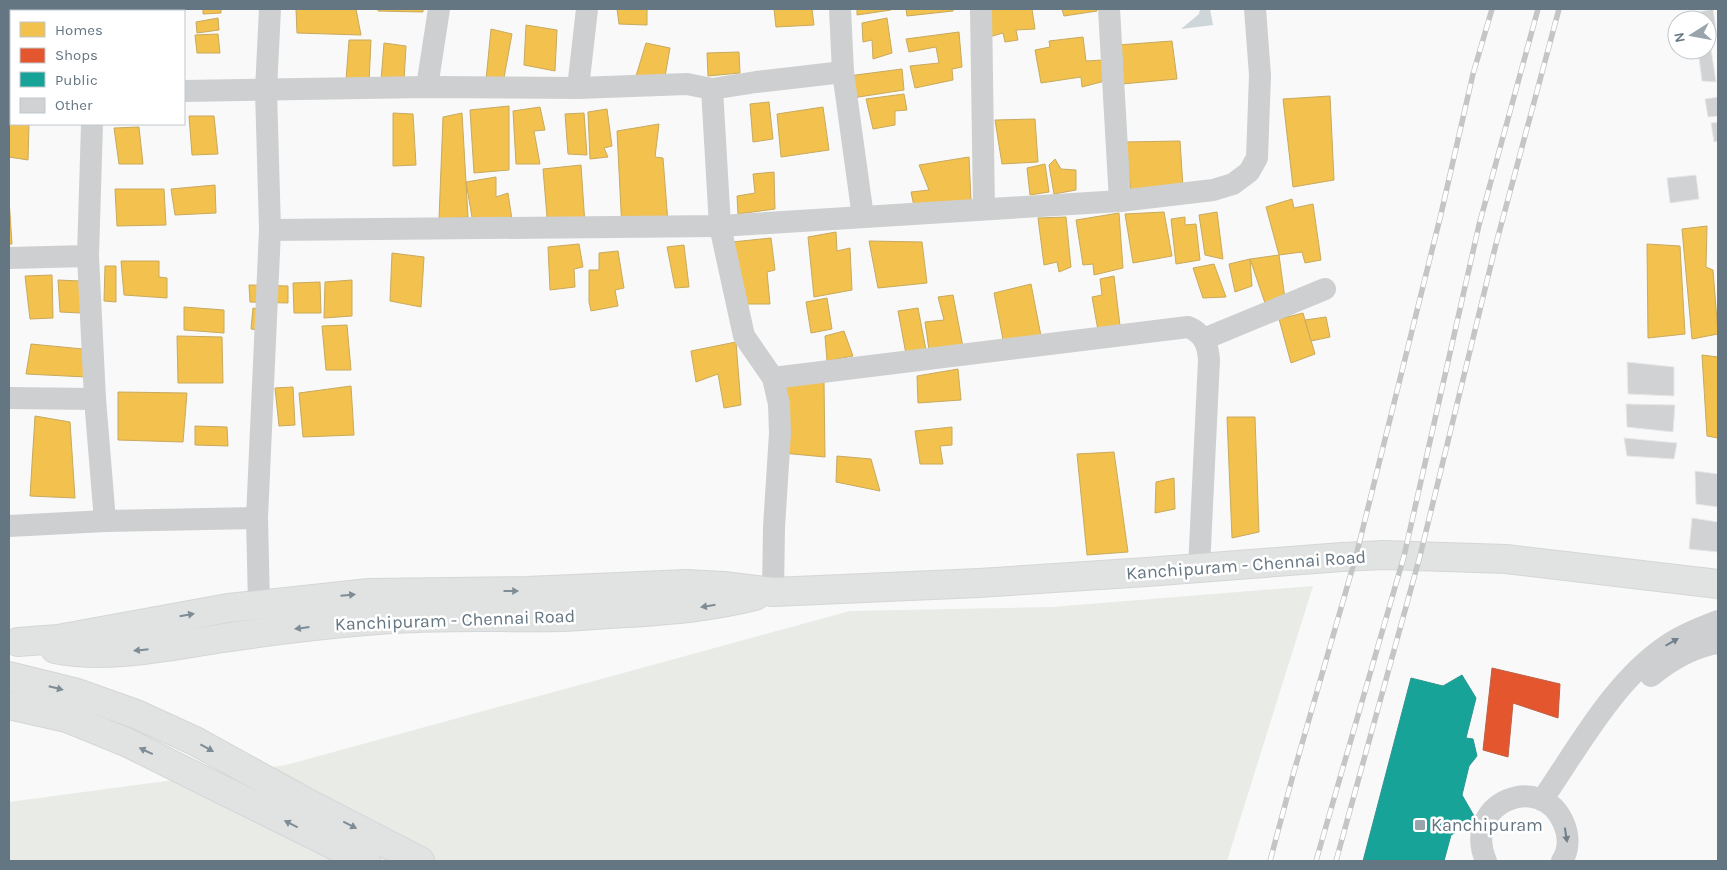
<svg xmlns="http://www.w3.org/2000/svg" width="1727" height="870" font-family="Karla,sans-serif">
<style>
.green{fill:#e8ebe6}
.water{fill:#ced6d9}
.homes{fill:#f2c14e;stroke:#c8aa5e}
.shops{fill:#e4572e;stroke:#be6048}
.public{fill:#17a398;stroke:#2e9692}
.building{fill:#d0d2d3;stroke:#e8e8e8}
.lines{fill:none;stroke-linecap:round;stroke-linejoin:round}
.major-casing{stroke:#d5d6d7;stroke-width:30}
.minor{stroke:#cecfd0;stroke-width:22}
.major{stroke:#e1e2e2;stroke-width:28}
.rail-casing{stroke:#c3c5c6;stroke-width:5.5}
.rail{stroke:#fff;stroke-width:4;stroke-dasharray:11;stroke-linecap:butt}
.oneway{fill:#7e8c96}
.oneway2{fill:#707f8b}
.poi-dot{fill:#99a4ac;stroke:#fff;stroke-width:2}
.labels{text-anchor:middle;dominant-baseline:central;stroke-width:5;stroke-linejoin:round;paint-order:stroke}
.street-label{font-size:18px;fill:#657683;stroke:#fff}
.poi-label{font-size:18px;fill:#657683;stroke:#fff;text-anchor:start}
</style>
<rect width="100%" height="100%" fill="#f9f9f9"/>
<polygon class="green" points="1313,586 1227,861 9,861 9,802 286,765 850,611 1052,607"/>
<polygon class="water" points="1200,9 1210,9 1213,25 1181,29 1199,14"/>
<g class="homes">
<polygon points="115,9 157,9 158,11 115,11"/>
<polygon points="203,9 221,9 221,13 203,14"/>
<polygon points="296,9 356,9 361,35 297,33"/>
<polygon points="378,9 423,9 423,12 378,11"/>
<polygon points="617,9 647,9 647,25 619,24"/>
<polygon points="774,9 812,9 814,25 776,27"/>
<polygon points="857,9 891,9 891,10 857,15"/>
<polygon points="906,9 953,9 953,11 907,16"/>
<polygon points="980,9 1032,9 1035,29 1016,30 1018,40 1005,42 1003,33 982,39"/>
<polygon points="1062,9 1096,9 1097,11 1064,16"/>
<polygon points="218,18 219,30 197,33 196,22"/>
<polygon points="887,18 892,53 873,59 872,40 863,42 862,23"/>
<polygon points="526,25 557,30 555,71 524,65"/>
<polygon points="491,29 512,34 503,83 486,80"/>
<polygon points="959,32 962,67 952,69 953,80 915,88 910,66 939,63 936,47 909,52 906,39"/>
<polygon points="218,34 220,53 197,53 195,35"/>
<polygon points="1083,37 1086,61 1103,60 1105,81 1082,87 1081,77 1041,83 1035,50 1050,47 1049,41"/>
<polygon points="9,39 11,40 11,71 9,71"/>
<polygon points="349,40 371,40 369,83 346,80"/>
<polygon points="1172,41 1177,79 1122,84 1118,45"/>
<polygon points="384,43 406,46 404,81 381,81"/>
<polygon points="646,43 670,48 664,82 636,76"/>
<polygon points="739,52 740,73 708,76 707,53"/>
<polygon points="902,69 904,90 852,98 848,76"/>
<polygon points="904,94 907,110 895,111 895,125 873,129 866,99"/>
<polygon points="1330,96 1334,180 1293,187 1283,99"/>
<polygon points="769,102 773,139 753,142 750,104"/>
<polygon points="509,106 509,170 474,173 470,110"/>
<polygon points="540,107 545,130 534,131 540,164 516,164 513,111"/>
<polygon points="823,107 829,150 781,157 777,114"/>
<polygon points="9,108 11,108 11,124 29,124 28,160 9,157"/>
<polygon points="607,109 612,146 604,148 608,157 590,159 588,112"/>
<polygon points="393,113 413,114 416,165 393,166"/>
<polygon points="462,113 468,217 439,219 443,117"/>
<polygon points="584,113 587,155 568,154 565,114"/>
<polygon points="189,116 214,116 218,154 192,155"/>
<polygon points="1035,119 1038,162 1002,164 995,120"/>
<polygon points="659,124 655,157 663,158 668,223 622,230 617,131"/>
<polygon points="139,127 143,164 119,164 114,128"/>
<polygon points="1180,141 1183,187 1131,191 1125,142"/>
<polygon points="969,157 971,201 915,211 911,192 929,190 919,165"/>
<polygon points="1055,159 1061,169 1076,170 1076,190 1054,194 1049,165"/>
<polygon points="1045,164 1049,192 1030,195 1027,168"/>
<polygon points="581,165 585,225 548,229 543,169"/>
<polygon points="774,172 775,209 738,214 737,196 755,193 753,174"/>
<polygon points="496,177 496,197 508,193 513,226 474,229 466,182"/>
<polygon points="215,185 216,213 175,215 171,189"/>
<polygon points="115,189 164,189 166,225 117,226"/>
<polygon points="9,199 12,244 9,244"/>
<polygon points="1292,199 1294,208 1313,204 1321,260 1305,263 1302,252 1279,255 1266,207"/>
<polygon points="1164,212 1172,256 1133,263 1125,214"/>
<polygon points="1217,212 1223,259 1205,255 1199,215"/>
<polygon points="1119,213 1123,268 1094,275 1093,264 1083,265 1076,220"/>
<polygon points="1066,217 1071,267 1059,272 1057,262 1044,265 1038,218"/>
<polygon points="1185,217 1185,225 1196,224 1200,260 1176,264 1171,219"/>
<polygon points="1707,226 1706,267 1713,270 1718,334 1692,339 1682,229"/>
<polygon points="836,232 837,251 850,248 852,290 814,297 808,237"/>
<polygon points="771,238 775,270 767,272 770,304 739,304 732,242"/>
<polygon points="869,241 922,242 927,283 878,288"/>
<polygon points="579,244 583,267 574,269 575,287 550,290 548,247"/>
<polygon points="1647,244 1680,246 1685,334 1648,338"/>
<polygon points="684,245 689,287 675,288 667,247"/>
<polygon points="618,251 624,288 615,290 618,306 591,311 589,302 589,270 599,270 599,253"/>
<polygon points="392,253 424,257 421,307 390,301"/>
<polygon points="1279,255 1285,299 1265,303 1250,259"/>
<polygon points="1250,259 1252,286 1235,292 1229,264"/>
<polygon points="121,261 159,261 159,277 167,278 167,298 124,295"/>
<polygon points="1214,264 1226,297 1203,298 1193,268"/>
<polygon points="105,266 116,266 116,302 104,301"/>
<polygon points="52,275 53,318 30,319 25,276"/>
<polygon points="1114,276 1122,342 1101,347 1092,297 1102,295 1100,279"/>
<polygon points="58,280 80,281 81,313 60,312"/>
<polygon points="352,280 352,316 324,318 325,282"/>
<polygon points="320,282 321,313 294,313 293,283"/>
<polygon points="1031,284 1042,341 1005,350 994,293"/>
<polygon points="249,285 288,286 288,303 250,302"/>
<polygon points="953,295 964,352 930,357 925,322 944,320 938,297"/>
<polygon points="827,298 832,329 811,333 806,302"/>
<polygon points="184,307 224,310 224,333 184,330"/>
<polygon points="253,308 267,311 266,331 251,329"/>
<polygon points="918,308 926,350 906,354 898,311"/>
<polygon points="1303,313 1315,354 1291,363 1279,319"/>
<polygon points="1326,317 1330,337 1311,341 1305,320"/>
<polygon points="347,325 351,370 326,370 322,326"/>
<polygon points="844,331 853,356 827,361 825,336"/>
<polygon points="177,336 222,337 223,383 178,383"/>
<polygon points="736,342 741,405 724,408 718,374 696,382 691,351"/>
<polygon points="31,344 83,349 86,377 26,374"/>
<polygon points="1702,355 1718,357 1718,438 1707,436"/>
<polygon points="958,369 961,400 918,403 917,376"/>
<polygon points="783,381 824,381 825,457 782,453"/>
<polygon points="351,386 354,435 303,437 299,393"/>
<polygon points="293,387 295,425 279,426 275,388"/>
<polygon points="118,392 187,393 183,442 118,440"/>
<polygon points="35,416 70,422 75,498 30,496"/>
<polygon points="1227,417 1255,417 1259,532 1232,538"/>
<polygon points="195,426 227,427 228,446 195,445"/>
<polygon points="952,427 952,445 940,446 943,464 920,464 915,431"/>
<polygon points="1114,452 1128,552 1087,555 1077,454"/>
<polygon points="837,456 871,459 880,491 836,482"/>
<polygon points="1174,478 1175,509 1155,513 1156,482"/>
</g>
<polygon class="shops" points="1492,668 1560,684 1558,718 1513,703 1508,757 1483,750"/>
<polygon class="public" points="1462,675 1476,698 1466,738 1473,739 1477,756 1469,766 1462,795 1477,821 1451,835 1444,861 1363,861 1411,678 1443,686"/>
<g class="building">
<polygon points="1713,9 1717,36 1707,39 1707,20 1694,20 1693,13"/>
<polygon points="1711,49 1716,82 1702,81 1698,51"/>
<polygon points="1718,97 1718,116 1708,117 1705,99"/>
<polygon points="1718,122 1718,141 1714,142 1711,123"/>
<polygon points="1696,175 1699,199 1670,203 1667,178"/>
<polygon points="1627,362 1674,367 1674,396 1628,394"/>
<polygon points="1626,404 1675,405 1673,432 1627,427"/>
<polygon points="1624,438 1677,443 1674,459 1627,456"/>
<polygon points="1695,471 1718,474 1718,507 1696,504"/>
<polygon points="1692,518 1718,522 1718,552 1689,549"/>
</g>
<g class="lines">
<g class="major-casing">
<g id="major">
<polyline points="18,642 58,639 228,608 369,593 527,591 686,584 724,586 773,592 979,583 1147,572 1342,557 1384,555 1506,559 1718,584"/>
<path d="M55,649C110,660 168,646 224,638C275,630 327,624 378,620C440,615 502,618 563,617C585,616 606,614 628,613C673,610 711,607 755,596"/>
<polyline points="9,676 74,692 136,714 195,741 304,801 420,861"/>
<polyline points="9,705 67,718 126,742 366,861"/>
</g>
</g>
<g class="minor">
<polyline points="840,9 843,72 863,217"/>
<polyline points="981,9 984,209"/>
<polyline points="93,11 93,9"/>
<polyline points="9,87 11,87"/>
<polyline points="427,87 439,9"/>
<polyline points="578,88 587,9"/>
<polyline points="712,89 756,82 843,72"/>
<polyline points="184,91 427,87 578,88 687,84 712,89 720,226 744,336 773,378 779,404 780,433 774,527 773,592"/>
<polyline points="92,124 88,256 95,399 105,521"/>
<polyline points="1120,201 1213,190 1233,184 1249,172 1257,158 1260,75 1255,9"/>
<polyline points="270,230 720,226 1120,201 1109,9"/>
<polyline points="9,258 88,256"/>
<polyline points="1204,339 1325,289"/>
<path d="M773,378L1188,327C1203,333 1208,344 1209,360L1199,568"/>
<polyline points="9,398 95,399"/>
<polyline points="9,526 105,521 257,518"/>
<polyline points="259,604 257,518 270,230 266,90 270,9"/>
<path d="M1651,676C1671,660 1692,647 1718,643"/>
<path d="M1542,800C1578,748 1613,682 1666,646C1682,635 1700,628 1718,621"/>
<path d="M1486,861C1461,802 1542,770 1564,824C1569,836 1569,850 1562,861"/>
</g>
<use href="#major" class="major"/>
<g class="rail-casing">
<g id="rail">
<polyline points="1270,861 1293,775 1356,556 1441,214 1473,74 1492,9"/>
<polyline points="1316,861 1404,556 1479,225 1538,9"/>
<polyline points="1336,861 1420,556 1496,244 1559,9"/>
</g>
</g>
<use href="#rail" class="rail"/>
</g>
<defs><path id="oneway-solid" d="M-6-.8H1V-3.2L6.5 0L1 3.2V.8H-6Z" transform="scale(1.25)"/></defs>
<g class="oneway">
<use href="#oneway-solid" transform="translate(511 591)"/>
<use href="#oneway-solid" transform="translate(348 595) rotate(-5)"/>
<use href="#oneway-solid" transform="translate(708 606) rotate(171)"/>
<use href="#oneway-solid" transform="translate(187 615) rotate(-10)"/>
<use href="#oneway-solid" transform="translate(302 628) rotate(173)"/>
<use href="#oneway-solid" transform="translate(141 650) rotate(174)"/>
<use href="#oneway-solid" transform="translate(56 688) rotate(14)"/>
<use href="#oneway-solid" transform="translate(207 748) rotate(29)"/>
<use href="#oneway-solid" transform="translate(146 751) rotate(-155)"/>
<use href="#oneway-solid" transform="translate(291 824) rotate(-153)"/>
<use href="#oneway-solid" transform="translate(350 825) rotate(27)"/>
</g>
<g class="oneway2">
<use href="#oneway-solid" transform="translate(1672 642) rotate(-30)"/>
<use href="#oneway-solid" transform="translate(1566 835) rotate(81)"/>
</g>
<rect class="poi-dot" x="1414" y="819" width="12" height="12" rx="2.5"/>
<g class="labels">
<g class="street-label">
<text transform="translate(1246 565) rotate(-4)">Kanchipuram - Chennai Road</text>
<text transform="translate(455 620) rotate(-2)">Kanchipuram - Chennai Road</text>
</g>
<g class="poi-label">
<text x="1431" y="825">Kanchipuram</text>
</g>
</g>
<rect width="1727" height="870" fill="none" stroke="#657683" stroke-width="20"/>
<rect x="10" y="10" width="175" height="115" fill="#ffffff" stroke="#c1c8cd"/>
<rect x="20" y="22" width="25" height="15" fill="#f2c14e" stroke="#c1c8cd"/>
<text x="55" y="35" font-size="15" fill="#657683">Homes</text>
<rect x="20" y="48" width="25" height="15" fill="#e4572e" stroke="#c1c8cd"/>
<text x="55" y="60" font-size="15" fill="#657683">Shops</text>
<rect x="20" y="72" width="25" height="15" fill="#17a398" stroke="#c1c8cd"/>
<text x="55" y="85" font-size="15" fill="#657683">Public</text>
<rect x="20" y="98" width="25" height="15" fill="#d0d2d3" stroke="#c1c8cd"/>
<text x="55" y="110" font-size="15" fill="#657683">Other</text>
<g transform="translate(1692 35) rotate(259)"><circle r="24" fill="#ffffff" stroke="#c1c8cd"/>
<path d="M0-4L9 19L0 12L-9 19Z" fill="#99a4ac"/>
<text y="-8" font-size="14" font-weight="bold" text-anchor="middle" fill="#657683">N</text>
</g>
</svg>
